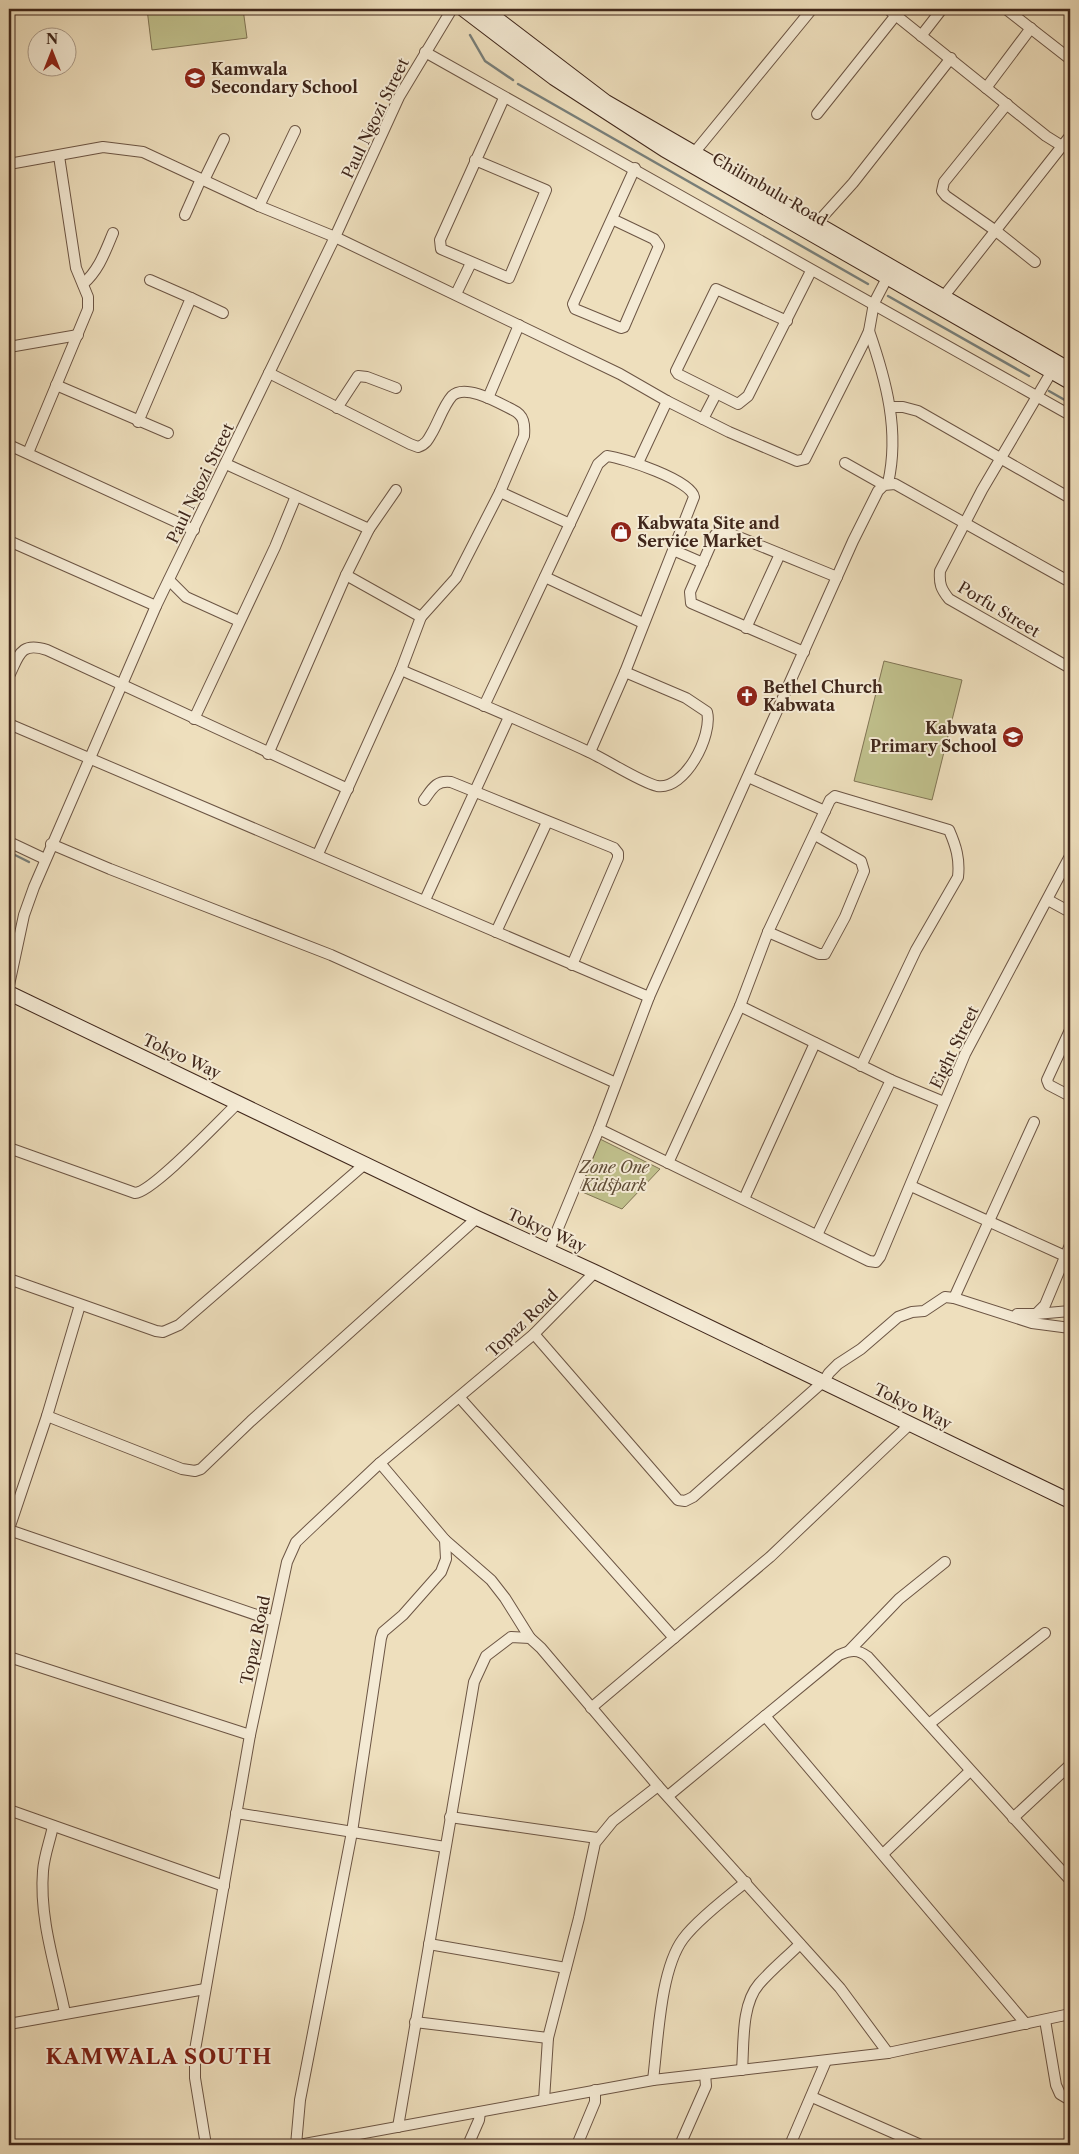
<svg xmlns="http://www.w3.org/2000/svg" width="1079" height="2154" font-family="'Libre Caslon Text',serif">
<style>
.green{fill:#c0c08c;stroke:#807454}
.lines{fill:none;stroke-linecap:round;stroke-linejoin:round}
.stream{stroke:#787f7a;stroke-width:2.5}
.minor-casing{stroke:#6c5544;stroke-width:12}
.secondary-casing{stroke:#40271b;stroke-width:16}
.minor{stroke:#f4ead4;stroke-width:10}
.secondary{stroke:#f4ead4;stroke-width:14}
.labels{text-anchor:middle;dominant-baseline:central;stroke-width:4;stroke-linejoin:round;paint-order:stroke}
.poi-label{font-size:16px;font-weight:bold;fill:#40271b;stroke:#f4ead4;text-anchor:start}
.street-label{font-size:16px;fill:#40271b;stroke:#f4ead4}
.park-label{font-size:16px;font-style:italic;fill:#604d37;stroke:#f4ead4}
.district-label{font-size:21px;font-weight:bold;letter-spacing:1px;fill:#7a1f14;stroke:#f4ead4}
</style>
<rect width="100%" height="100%" fill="#eedfbd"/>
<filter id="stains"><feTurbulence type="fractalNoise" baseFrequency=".004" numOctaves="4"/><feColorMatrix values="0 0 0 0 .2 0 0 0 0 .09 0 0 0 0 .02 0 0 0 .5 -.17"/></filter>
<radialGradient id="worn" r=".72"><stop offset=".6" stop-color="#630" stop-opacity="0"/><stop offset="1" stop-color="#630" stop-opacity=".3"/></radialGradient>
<g class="green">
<polygon points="147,9 243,9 247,38 152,50"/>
<polygon points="884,661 962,680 932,800 854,781"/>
<polygon points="600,1139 660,1169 622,1209 580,1191"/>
</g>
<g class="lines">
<g class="stream">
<polyline points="470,35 485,61 513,80"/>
<polyline points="518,84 868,284"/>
<polyline points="888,296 1029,376"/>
<polyline points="1049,391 1070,403"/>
<polyline points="9,852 29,862"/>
</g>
<g class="minor-casing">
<g id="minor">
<polyline points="888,9 1046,136 1062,146 1070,147"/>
<polyline points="1006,9 1070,59"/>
<polyline points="921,36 942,9"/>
<polyline points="425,52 1070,415"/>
<polyline points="986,88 1031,28"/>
<polyline points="1007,104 944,182 942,191 946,196 996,231 1035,262"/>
<polyline points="817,114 896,15"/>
<polyline points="694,153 812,9"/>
<polyline points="475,160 546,190 509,278 441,249 440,240 504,98"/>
<polyline points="9,164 103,147 143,152 259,206 335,237 620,374 667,401 729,432 797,461 805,459 863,344 869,331 874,303 887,278"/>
<polyline points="204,180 224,139"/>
<polyline points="259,206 295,131"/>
<polyline points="185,215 201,179"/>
<polyline points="612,219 654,239 659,246 624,327 621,328 575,309 573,304 635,168"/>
<polyline points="817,223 853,183 951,58"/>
<path d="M83,284C99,270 105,252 113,233"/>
<polyline points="456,294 471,263"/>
<polyline points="944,296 1070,136"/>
<polyline points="191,298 223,313"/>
<polyline points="787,321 716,289 676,371 678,374 738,404 748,396 811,271"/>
<path d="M869,331C886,380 900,431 888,483"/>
<polyline points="9,347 78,335"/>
<path d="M1052,371L982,490L940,571C939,584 941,589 949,599L1070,668"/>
<path d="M269,373L410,444L418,447C427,444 429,438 433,431C439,420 444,405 452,396C465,383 499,403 513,410C524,415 525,424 524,436L500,492L456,578L421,617L401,670L318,854"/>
<polyline points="56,385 168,433"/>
<polyline points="488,398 519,325"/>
<polyline points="890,407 903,407 918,411 1070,498"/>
<polyline points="337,408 358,376 367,377 396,388"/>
<polyline points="703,419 716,394"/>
<polyline points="138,422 191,298 150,280"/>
<polyline points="9,445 194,530"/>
<polyline points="28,453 88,309 88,297 76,268 59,156"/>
<polyline points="638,463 667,401"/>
<polyline points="845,463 884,485"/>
<polyline points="226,464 369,529"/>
<polyline points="500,492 570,524"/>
<polyline points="9,541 156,606"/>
<polyline points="673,550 703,563"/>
<polyline points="346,575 421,617"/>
<polyline points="545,577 643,623"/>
<polyline points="169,580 186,597 239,621"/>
<polyline points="746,628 780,554"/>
<polyline points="804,652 691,603 690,592 715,535 724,531 837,577"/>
<path d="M401,670C464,697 527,723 589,752C607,760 640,782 657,786C685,791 713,735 707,712L686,698L625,672"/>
<path d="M9,676C19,656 20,641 47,650L348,789"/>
<path d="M484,706L598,464L607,456C624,458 691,480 694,497L625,672L590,752"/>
<polyline points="194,719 275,547 296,496"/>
<polyline points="9,724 649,997"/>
<polyline points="268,754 346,575 369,529 396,490"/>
<polyline points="748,777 825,811"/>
<path d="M424,800C432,789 436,780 451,782L614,848L618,853V858L572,965"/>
<polyline points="9,842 45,859"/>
<polyline points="51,844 110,869 331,955 616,1083"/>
<polyline points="425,900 509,717"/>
<polyline points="1048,900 1070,912"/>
<polyline points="496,932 547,822"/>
<polyline points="768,932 819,954 825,954 845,917 864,871 861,861 815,835"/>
<polyline points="9,985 24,915 34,887 156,606 335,237 399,97 452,9"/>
<polyline points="740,1006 891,1080 944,1102"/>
<polyline points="1070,1030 1047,1080 1049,1085 1070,1096"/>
<polyline points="599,1129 869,1261 876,1262 880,1257 965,1054 1070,856"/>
<path d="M9,1148L135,1193C153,1192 222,1118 239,1102"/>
<path d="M668,1163L740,1006L768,932L830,800L835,796L949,830C956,846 960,859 958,877L916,950L861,1066"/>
<polyline points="911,1186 1065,1256"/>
<polyline points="744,1199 815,1043"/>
<polyline points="817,1235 891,1080"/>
<polyline points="549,1250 599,1129 649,997 853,541 878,491 884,485 895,484 1070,582"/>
<polyline points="9,1279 156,1331 163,1332 179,1325 366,1163"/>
<polyline points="954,1298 1034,1122"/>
<polyline points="1017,1314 1036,1314 1045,1305 1070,1245"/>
<polyline points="1036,1314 1070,1311"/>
<polyline points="534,1334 678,1500 685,1501 693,1497 824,1381 829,1373 838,1364 861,1349 898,1317 912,1312 924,1311 945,1297 954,1298 1032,1323 1070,1328"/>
<polyline points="460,1398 674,1638"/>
<polyline points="47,1416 182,1469 195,1471 201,1469 251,1421 477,1218"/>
<polyline points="9,1529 47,1416 80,1305"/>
<polyline points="9,1530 274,1621"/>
<polyline points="445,1540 491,1580 505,1598 530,1638"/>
<polyline points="849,1651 899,1599 945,1562"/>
<polyline points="9,1657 250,1735"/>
<polyline points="591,1708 770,1557 910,1424"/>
<polyline points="765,1716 1026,2024"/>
<polyline points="929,1724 1045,1633"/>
<path d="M668,1796L839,1655C851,1650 858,1649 868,1657L1070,1880"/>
<polyline points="9,1810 224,1886"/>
<polyline points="236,1813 445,1847"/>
<polyline points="450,1817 597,1838"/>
<polyline points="1013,1818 1070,1765"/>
<path d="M53,1826C50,1841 44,1856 43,1871C39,1919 56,1968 65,2013"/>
<polyline points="883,1854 970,1771"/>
<polyline points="429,1944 566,1968"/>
<polyline points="1045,2020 1056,2085 1060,2094 1070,2100"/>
<polyline points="415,2022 548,2038"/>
<polyline points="9,2024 205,1989"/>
<path d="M742,2070C744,2044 741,2005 759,1984C771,1970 787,1957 800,1944"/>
<path d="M653,2080C658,2041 660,1970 683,1939C696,1921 728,1896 746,1882"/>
<polyline points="812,2097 921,2145"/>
<polyline points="544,2100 548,2038 579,1918 595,1843 613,1821 658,1786"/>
<polyline points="398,2127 474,1682 486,1656 511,1637 530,1638 541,1648 658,1786 840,1988 888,2053"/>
<polyline points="206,2145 195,2078 195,2050 250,1735 287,1562 296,1542 316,1523 380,1463 534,1334 595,1272"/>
<polyline points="296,2145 300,2100 352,1832 381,1638 383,1632 403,1615 441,1572 446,1559 445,1540 380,1463"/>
<polyline points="299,2145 653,2080 888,2053 1070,2014"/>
<polyline points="468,2145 479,2120 480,2112"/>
<polyline points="577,2145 595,2102 595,2090"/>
<polyline points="680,2145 706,2086 705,2074"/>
<polyline points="790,2145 826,2061"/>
</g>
</g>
<g class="secondary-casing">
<g id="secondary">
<polyline points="463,9 554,78 665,150 1070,382"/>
<polyline points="484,9 606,102 1070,370"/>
<polyline points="9,993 477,1218 595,1272 1070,1501"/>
</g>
</g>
<use href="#minor" class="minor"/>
<use href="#secondary" class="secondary"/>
</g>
<defs>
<g id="school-disc" transform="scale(1.125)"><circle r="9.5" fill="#8f2418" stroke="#f4ead4"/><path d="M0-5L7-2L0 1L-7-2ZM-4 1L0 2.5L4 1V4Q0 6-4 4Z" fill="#fff"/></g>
<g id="shop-disc" transform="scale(1.125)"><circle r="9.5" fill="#8f2418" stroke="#f4ead4"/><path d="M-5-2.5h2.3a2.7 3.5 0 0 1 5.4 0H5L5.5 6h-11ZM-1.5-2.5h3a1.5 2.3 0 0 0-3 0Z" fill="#fff"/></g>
<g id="church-disc" transform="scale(1.125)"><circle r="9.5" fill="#8f2418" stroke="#f4ead4"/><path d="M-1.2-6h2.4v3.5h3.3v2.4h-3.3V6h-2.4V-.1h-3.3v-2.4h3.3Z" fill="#fff"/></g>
</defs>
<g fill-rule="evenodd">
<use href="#school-disc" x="195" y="78"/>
<use href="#shop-disc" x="621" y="532"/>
<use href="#church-disc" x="747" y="696"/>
<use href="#school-disc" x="1013" y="737"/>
</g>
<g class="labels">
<g class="poi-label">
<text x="211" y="69">Kamwala<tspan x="211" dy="18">Secondary School</tspan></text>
<text x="637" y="523">Kabwata Site and<tspan x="637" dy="18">Service Market</tspan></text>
<text x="763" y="687">Bethel Church<tspan x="763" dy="18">Kabwata</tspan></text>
<text x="997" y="728" text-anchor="end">Kabwata<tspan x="997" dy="18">Primary School</tspan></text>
</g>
<g class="street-label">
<text transform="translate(375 118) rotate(-64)">Paul Ngozi Street</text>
<text transform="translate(770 189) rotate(30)">Chilimbulu Road</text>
<text transform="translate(200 483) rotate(-64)">Paul Ngozi Street</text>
<text transform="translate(999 609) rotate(31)">Porfu Street</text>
<text transform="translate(954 1047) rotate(-64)">Eight Street</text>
<text transform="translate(182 1056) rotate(25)">Tokyo Way</text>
<text transform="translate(547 1230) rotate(24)">Tokyo Way</text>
<text transform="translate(522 1323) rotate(-43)">Topaz Road</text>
<text transform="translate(913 1406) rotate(26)">Tokyo Way</text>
<text transform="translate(255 1640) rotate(-78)">Topaz Road</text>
</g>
<g class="park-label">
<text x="614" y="1167">Zone One<tspan x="614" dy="18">Kidspark</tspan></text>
</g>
<g class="district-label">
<text x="159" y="2056">KAMWALA SOUTH</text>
</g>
</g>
<rect width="1079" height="2154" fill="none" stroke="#eedfbd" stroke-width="30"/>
<rect x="10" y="10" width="1059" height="2134" fill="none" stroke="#40271b" stroke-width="2.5"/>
<rect x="15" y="15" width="1049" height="2124" fill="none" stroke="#40271b"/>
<g transform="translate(52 52)"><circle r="24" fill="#f4ead4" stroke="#ac9c8a"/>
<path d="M0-4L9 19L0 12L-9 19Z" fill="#8f2418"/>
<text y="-8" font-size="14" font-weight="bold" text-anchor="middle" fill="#40271b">N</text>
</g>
<rect width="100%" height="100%" filter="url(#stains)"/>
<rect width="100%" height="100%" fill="url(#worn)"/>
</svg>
